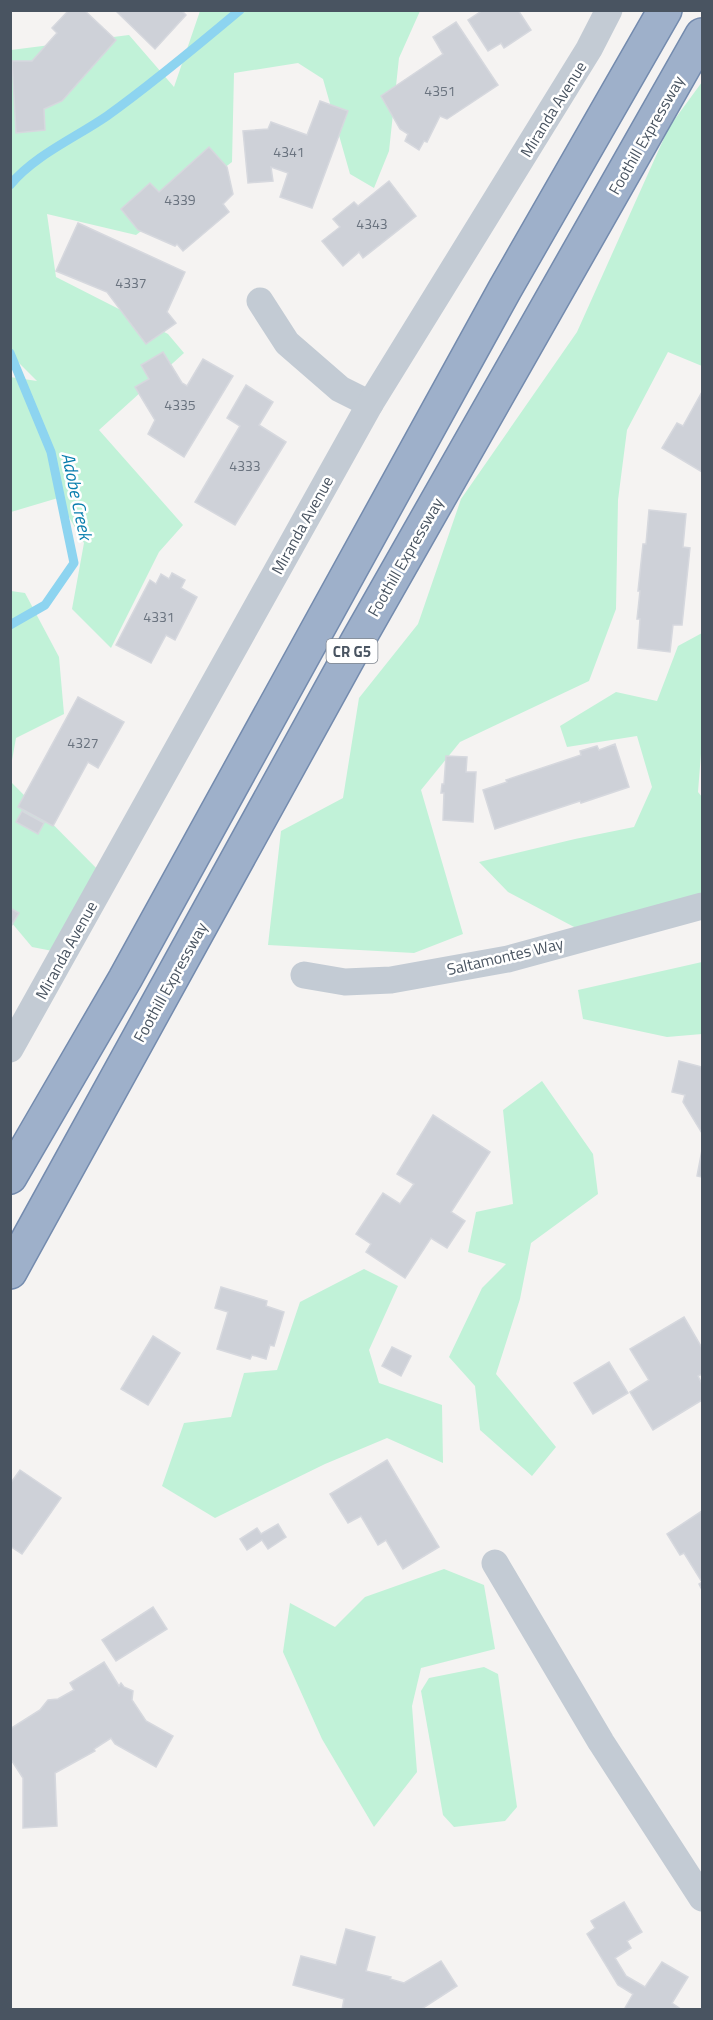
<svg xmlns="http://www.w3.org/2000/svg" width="713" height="2020" font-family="'Titillium Web',sans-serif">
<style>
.green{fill:#c1f2d8}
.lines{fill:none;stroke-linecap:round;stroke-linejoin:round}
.stream{stroke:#8dd4f0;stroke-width:9}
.building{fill:#ced1d8;stroke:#d6d8de;stroke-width:1.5}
.trunk-casing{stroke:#748bae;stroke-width:36}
.minor{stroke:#c3cbd4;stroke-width:27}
.trunk{stroke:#9eb0ca;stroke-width:33}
.labels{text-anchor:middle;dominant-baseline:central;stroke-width:5;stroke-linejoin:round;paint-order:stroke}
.number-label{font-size:14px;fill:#6a737f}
.shield{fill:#fff;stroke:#808790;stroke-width:1.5}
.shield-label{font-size:15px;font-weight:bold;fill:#495461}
.street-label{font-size:16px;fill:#495461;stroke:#fff}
.water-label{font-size:18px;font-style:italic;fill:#087eae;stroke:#fff}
</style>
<rect width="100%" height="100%" fill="#f5f3f2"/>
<g class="green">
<polygon points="200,11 420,11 399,58 389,151 374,188 350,174 323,79 298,63 234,73 232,162 136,235 47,214 56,277 168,334 184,353 99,430 183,525 159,552 111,648 72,609 84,543 58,498 11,512 10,377 37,381 11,355 11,50 129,35 174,87"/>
<polygon points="702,82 702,246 701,249 702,254 702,366 668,352 627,430 618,500 616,609 589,681 460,742 421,790 463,934 414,953 268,945 281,831 343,798 359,698 418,624 461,499 577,332 669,127"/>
<polygon points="11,591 25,593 59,657 64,714 16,738 11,766"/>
<polygon points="702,633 702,741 698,792 702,797 702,895 576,928 508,892 479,862 575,839 634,827 652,787 637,736 567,747 560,726 616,692 657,701 678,646"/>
<polygon points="10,781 108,880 63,953 32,947 11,922"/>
<polygon points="702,962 702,1034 667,1037 583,1019 578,990"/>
<polygon points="542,1081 593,1154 598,1194 531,1243 520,1299 496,1374 556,1447 532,1476 480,1430 475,1386 449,1357 482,1288 506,1264 468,1252 476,1212 513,1204 503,1110"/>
<polygon points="364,1269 398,1286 369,1350 379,1383 442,1405 443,1463 387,1438 325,1464 215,1518 162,1486 184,1423 231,1417 244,1373 277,1370 300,1302"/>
<polygon points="444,1569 484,1585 495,1649 421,1668 412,1706 417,1772 374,1827 322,1739 283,1652 290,1603 335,1627 365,1597"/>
<polygon points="484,1667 498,1674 517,1807 505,1821 454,1827 443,1815 421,1691 429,1678"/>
</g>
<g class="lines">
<g class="stream">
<path d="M10,185C35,155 75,138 107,116C153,83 196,47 240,10"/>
<polyline points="10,353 51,452 74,563 45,605 10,625"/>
</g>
</g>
<g class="building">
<polygon points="69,10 84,10 116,40 62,101 44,109 45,130 16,133 12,61 32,61 57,33 52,28"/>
<polygon points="115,10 181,10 186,15 155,49"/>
<polygon points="479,10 518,10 531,30 504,48 501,43 488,51 468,20 480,12"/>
<polygon points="456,22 498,85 447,119 440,116 427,142 424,141 419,150 405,141 408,134 400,129 381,96 443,54 433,37"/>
<polygon points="320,101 348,111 312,208 280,197 288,173 271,167 273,181 248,183 243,131 268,129 271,122 307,135"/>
<polygon points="209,147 227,167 233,194 223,204 229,212 183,251 177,244 175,246 138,230 121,209 150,183 159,192"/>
<polygon points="389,181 416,216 363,258 359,252 343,266 322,241 340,227 333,219 354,202 358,206"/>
<polygon points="78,223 185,272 167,312 176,323 146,344 107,292 56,271"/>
<polygon points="163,352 182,383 187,386 203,359 233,376 184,457 148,434 155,420 135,387 149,379 141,365"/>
<polygon points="246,385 273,402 259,425 286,442 235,525 195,502 240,426 227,418"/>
<polygon points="702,392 702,472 662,448 677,423 683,426"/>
<polygon points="649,510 686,514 683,547 690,548 682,625 673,625 670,652 638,648 640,619 637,619 640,591 638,591 643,544 646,544"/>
<polygon points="172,573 185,580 181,588 197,597 175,640 166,635 151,663 116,645 150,580 156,584 161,574 169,579"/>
<polygon points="78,697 124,722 98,768 88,762 53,826 18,807"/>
<polygon points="615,744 629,787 581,803 580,801 495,829 483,790 507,782 506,780 581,755 580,751 597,746 599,750"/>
<polygon points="446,756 467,757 466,772 476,772 473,822 443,820 444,793 441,793 442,784 444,784"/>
<polygon points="22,811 44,823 38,834 16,822"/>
<polygon points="10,908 19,913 10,928"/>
<polygon points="679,1061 702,1067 702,1133 683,1102 685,1095 672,1092"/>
<polygon points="433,1115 490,1152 451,1212 465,1221 447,1248 431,1238 405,1278 366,1252 371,1244 356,1234 383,1193 400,1204 414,1184 397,1174"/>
<polygon points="702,1150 702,1177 697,1176"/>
<polygon points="221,1287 267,1301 266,1306 284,1312 274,1346 270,1345 266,1359 252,1355 250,1359 217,1349 228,1312 215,1308"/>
<polygon points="684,1317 702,1348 702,1374 698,1376 702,1384 702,1400 653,1430 630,1392 649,1380 630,1349"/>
<polygon points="153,1336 180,1353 148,1405 121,1389"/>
<polygon points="392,1347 411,1356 401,1376 382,1366"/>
<polygon points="609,1362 628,1393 593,1414 574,1383"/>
<polygon points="387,1460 439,1547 403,1569 386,1540 378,1545 361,1516 348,1523 330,1494"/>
<polygon points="20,1470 61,1498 22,1554 10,1546 10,1484"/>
<polygon points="702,1511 702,1590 699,1584 702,1582 684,1553 680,1555 667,1534"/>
<polygon points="278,1524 286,1537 268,1549 262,1540 247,1550 240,1539 257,1528 261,1534"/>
<polygon points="153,1607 167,1629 116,1661 102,1640"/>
<polygon points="104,1662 119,1686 121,1683 124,1687 133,1691 132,1700 146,1721 173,1736 156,1767 115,1744 111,1738 94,1749 95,1751 55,1773 57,1826 23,1828 23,1778 10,1758 10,1729 40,1710 48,1700 58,1699 74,1690 70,1683"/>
<polygon points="624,1902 642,1932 627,1941 631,1948 615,1958 626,1976 645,1987 662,1962 688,1977 672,2003 682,2010 628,2010 625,2008 633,1994 618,1985 587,1934 595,1928 591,1921"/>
<polygon points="346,1929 375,1937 366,1971 391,1977 390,1979 404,1983 441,1961 457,1986 420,2010 342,2010 344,1999 293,1985 301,1956 336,1965"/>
</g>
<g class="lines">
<g class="trunk-casing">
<g id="trunk">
<polyline points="10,1177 125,979 505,289 665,10"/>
<polyline points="10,1272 357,642 702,35"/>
</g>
</g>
<g class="minor">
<polyline points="260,301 287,343 340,389 370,404"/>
<polyline points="304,975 345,982 391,980 508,959 702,906"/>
<polyline points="10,1049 370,404 589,49 609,10"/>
<polyline points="495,1563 601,1742 702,1898"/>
</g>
<use href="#trunk" class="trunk"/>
</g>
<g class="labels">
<g class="number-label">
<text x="440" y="90">4351</text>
<text x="289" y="151">4341</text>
<text x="180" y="199">4339</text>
<text x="372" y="223">4343</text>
<text x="131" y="282">4337</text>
<text x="180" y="404">4335</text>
<text x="245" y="465">4333</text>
<text x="159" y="616">4331</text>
<text x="83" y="742">4327</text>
</g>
<rect class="shield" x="326.5" y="639" width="51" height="24" rx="4.5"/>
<g class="shield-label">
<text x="352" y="651">CR G5</text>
</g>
<g class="street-label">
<text transform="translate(553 109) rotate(-58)">Miranda Avenue</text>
<text transform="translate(646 135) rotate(-60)">Foothill Expressway</text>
<text transform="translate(302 525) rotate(-61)">Miranda Avenue</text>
<text transform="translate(405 557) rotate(-60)">Foothill Expressway</text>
<text transform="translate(66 950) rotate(-61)">Miranda Avenue</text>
<text transform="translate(505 956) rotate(-13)">Saltamontes Way</text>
<text transform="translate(170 982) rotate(-61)">Foothill Expressway</text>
</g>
<g class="water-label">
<text transform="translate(77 496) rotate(78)">Adobe Creek</text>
</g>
</g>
<rect width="713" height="2020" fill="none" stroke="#495461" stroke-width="24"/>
</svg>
